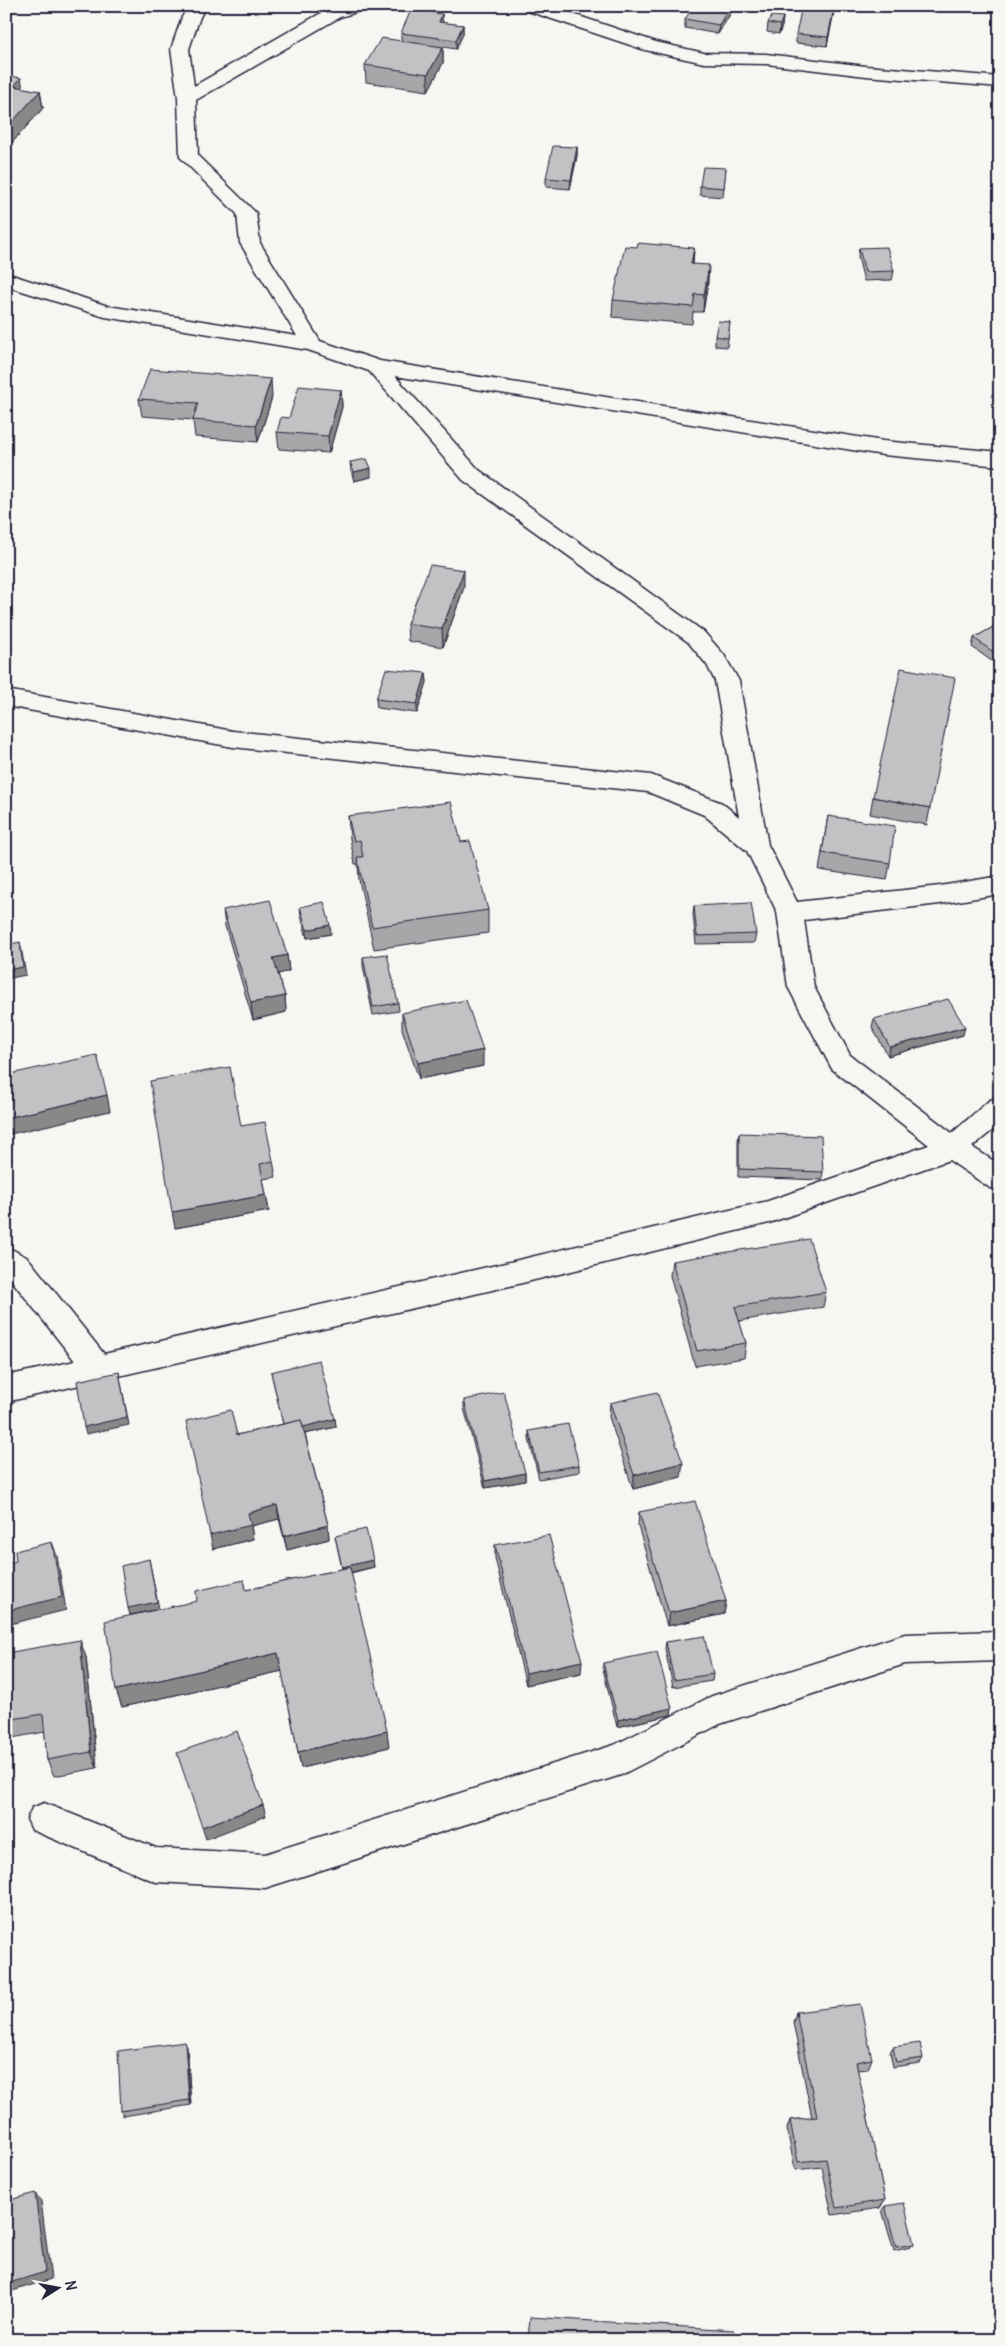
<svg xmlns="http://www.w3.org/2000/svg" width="1006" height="2346" font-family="Delius,sans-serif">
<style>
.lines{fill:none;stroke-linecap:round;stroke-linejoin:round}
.street-casing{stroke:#22223b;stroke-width:3}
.street{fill:#f6f6f2;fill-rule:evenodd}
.wall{fill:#a7a7a9;stroke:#22223b}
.shaded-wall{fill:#888889;stroke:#22223b}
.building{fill:#c2c2c4;stroke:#22223b}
</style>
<rect width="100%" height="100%" fill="#f6f6f2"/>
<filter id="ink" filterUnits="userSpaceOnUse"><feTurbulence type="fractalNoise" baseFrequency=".02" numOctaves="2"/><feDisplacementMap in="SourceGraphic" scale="10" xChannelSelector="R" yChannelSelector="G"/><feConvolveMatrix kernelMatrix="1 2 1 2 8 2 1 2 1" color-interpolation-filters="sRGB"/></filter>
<g filter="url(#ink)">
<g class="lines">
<g class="street-casing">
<g id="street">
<polygon points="189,6 206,6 200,17 189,49 194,86 328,9 338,6 365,6 363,10 340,17 196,100 198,156 256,213 260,243 320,341 380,361 883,441 1000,452 1000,466 883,455 395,376 479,470 704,632 724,655 739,681 768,845 797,902 940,886 1000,876 1000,894 940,904 804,920 814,987 850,1055 952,1133 990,1100 1000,1097 1000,1124 972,1147 1000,1165 1000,1191 990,1188 949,1160 769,1223 514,1285 6,1402 6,1376 75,1361 6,1273 6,1246 28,1258 104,1354 514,1261 768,1201 929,1145 832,1069 788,987 777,912 747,851 704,815 648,792 233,747 6,706 6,690 233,731 651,775 722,803 739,817 715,681 707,665 688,642 463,480 369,371 308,350 105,317 6,286 6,273 108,306 297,336 240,243 237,214 180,157 178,98 171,49 182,17"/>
<polygon points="523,6 549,6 656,42 704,53 766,54 866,66 1000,77 1000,87 866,76 766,64 704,63 645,50 525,10"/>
<polygon points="1000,1631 1000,1661 905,1664 720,1724 621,1775 265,1888 156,1882 32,1830 27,1819 32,1808 44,1803 156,1848 265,1854 614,1745 712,1696 905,1634"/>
</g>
</g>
<use href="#street" class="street"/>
</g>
<g class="wall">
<polygon points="293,6 316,6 313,10"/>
<polygon points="735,6 718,34 685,28 685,19"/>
<polygon points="834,8 827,46 796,43 796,34"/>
<polygon points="783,17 782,26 779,34 767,32 768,23"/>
<polygon points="443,23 463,25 463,34 456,49 443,47 443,63 428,91 366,82 365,65 401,41 401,33"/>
<polygon points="6,75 23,88 40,91 43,108 9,146 6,146"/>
<polygon points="577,147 577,156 570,189 546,187 546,178"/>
<polygon points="726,168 723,197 700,195 700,186"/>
<polygon points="694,248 693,264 708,282 703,312 693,312 692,324 612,317 613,300"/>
<polygon points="859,248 894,271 892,280 864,281 858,257"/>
<polygon points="730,322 727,347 715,346 715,336"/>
<polygon points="341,390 342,407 329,453 279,449 277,432"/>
<polygon points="272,397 258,442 195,437 193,420 142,416 139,399"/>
<polygon points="350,462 371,477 354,481 351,471"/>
<polygon points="464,587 443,647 408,641 407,624"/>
<polygon points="1000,623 1000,667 972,647 974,638"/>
<polygon points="426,673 427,682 417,713 377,708 376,699"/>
<polygon points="873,797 930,808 927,825 870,814"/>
<polygon points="348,816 461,842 488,910 488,933 374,949 359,880 358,864 355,864 350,839"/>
<polygon points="828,816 890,863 887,880 819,870"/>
<polygon points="694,906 756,934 754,943 696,944 693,914"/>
<polygon points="300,907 331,934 307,938 301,916"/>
<polygon points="223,910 287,955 289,971 278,974 285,996 286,1012 253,1020 225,926"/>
<polygon points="363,957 398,1003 399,1011 373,1015 363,966"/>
<polygon points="402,1013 483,1066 419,1079 402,1029"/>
<polygon points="874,1019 963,1035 888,1056 872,1027"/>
<polygon points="241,1126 273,1161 276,1177 263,1179 269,1211 175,1228"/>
<polygon points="739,1133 823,1172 822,1180 738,1177 738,1141"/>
<polygon points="672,1261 826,1292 823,1307 739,1321 746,1343 744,1358 695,1366 670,1276"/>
<polygon points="271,1372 335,1419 336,1427 305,1434 328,1525 329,1539 287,1550 279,1519 251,1526 253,1539 213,1549 237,1435 283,1424"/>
<polygon points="464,1400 525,1473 525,1481 485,1488 464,1408"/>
<polygon points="610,1403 681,1477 633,1489 609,1417"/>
<polygon points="529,1431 579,1465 579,1472 539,1479 529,1439"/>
<polygon points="639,1512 726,1601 724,1614 667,1626 638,1526"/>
<polygon points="335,1536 373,1560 374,1567 351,1573 389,1747 301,1768 282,1671 122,1707 116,1690 197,1601 244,1580 246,1590 342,1569"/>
<polygon points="495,1545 581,1673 526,1685 495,1558"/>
<polygon points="666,1642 713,1674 712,1681 673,1687 665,1649"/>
<polygon points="6,1653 86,1657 97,1768 54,1776 47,1760 45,1732 6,1739"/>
<polygon points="603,1663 672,1708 671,1715 617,1727 603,1669"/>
<polygon points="796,2012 872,2059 868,2069 857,2070 885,2200 880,2208 832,2215 822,2167 795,2170 787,2129 790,2120 812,2118 793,2022"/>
<polygon points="187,2047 191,2105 123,2116 121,2111"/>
<polygon points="893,2047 923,2058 920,2063 893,2067 890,2052"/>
<polygon points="885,2206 914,2244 911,2247 894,2251 882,2210"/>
</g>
<g class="shaded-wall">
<polygon points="730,6 735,6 718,34 719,25"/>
<polygon points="834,8 833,17 827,46 828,37"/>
<polygon points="442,14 443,23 439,22"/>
<polygon points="783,17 782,26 779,34 780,25"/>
<polygon points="463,25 463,34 456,49 456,40"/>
<polygon points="443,47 443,63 428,91 428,74"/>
<polygon points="21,78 24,95 14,86"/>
<polygon points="40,91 43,108 9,146 6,129"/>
<polygon points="577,147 577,156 570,189 571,180"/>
<polygon points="694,248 693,265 691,264"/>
<polygon points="709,265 708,282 703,312 704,295"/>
<polygon points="271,379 272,397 258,442 256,425"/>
<polygon points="341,390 342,407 329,453 328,436"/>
<polygon points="371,468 371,477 354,481 354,472"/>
<polygon points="464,570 464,587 443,647 442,629"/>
<polygon points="426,673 427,682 417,713 417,704"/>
<polygon points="330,925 331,934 307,938 307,930"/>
<polygon points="20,942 26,975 6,979 6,970"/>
<polygon points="287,955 289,971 275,975 273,958"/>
<polygon points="285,996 286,1012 253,1020 251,1003"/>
<polygon points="965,1027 963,1035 888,1056 890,1047"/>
<polygon points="483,1050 483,1066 419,1079 418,1063"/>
<polygon points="107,1095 110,1111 6,1135 6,1118"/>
<polygon points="266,1195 269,1211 175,1228 172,1212"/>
<polygon points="119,1372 129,1425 86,1434 84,1427"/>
<polygon points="335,1419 336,1427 286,1438 285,1431"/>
<polygon points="683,1463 681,1477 633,1489 634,1475"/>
<polygon points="525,1473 525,1481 485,1488 485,1481"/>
<polygon points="277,1505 279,1519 251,1526 253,1539 213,1549 210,1535 248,1513"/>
<polygon points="328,1525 329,1539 287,1550 284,1536"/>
<polygon points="52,1542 57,1556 66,1610 6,1625 6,1611"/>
<polygon points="149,1559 159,1609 130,1615 128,1608"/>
<polygon points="373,1560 374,1567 343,1574 342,1567"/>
<polygon points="726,1601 724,1614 667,1626 669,1613"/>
<polygon points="80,1640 86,1657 97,1768 91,1752"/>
<polygon points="278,1653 282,1671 122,1707 116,1690"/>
<polygon points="582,1661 581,1673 526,1685 526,1673"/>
<polygon points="672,1708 671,1715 617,1727 618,1720"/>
<polygon points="387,1731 389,1747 301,1768 298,1752"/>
<polygon points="263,1805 266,1816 206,1839 202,1827"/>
<polygon points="185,2042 187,2047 191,2105 189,2100"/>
<polygon points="35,2193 41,2201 51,2279 6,2293 6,2284"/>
</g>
<g class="building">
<polygon points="694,6 730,6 719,25 685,19"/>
<polygon points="802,6 817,6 834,8 828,37 796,34"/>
<polygon points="411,10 442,14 439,22 463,25 456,40 401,33"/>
<polygon points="772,16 783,17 780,25 768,23"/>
<polygon points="381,38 443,47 428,74 365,65"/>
<polygon points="6,75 21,78 14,86 40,91 6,129"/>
<polygon points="553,146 577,147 571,180 546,178"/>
<polygon points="703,167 726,168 724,188 700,186"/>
<polygon points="638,243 694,248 691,264 709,265 704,295 695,294 693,307 613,300 625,246 637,247"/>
<polygon points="887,247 894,271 865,272 859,248"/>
<polygon points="718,321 730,322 728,338 715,336"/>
<polygon points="150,369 271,379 256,425 193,420 198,403 139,399"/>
<polygon points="299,386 341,390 328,436 277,432 281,417 289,418"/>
<polygon points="367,459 371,468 354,472 350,462"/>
<polygon points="430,565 464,570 442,629 407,624"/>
<polygon points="1000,623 1000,657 974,638"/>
<polygon points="901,668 955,678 930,808 873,797"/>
<polygon points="386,669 426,673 417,704 376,699"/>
<polygon points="451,802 461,842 470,841 488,910 372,927 357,857 363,857 360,840 354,841 348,816"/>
<polygon points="828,816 895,826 890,863 822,853"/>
<polygon points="270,900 287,955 273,958 285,996 251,1003 223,910"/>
<polygon points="324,902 330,925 307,930 300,907"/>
<polygon points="751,903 756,934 697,936 694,906"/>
<polygon points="20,942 23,967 6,970 6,945"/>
<polygon points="387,954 398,1003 373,1007 363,957"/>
<polygon points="948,999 965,1027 890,1047 874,1019"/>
<polygon points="466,1000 483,1050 418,1063 402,1013"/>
<polygon points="97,1055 107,1095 6,1118 6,1075"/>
<polygon points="230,1067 241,1126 265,1122 273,1161 260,1164 266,1195 172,1212 150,1081"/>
<polygon points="739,1133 821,1136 823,1172 739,1169"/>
<polygon points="809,1239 826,1292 735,1307 746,1343 697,1351 672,1261"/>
<polygon points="319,1360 335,1419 303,1427 301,1420 283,1424 271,1372"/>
<polygon points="119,1372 127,1417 84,1427 77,1381"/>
<polygon points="504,1392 525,1473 485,1481 464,1400"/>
<polygon points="657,1392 683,1463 634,1475 610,1403"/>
<polygon points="231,1410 237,1435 301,1420 328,1525 284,1536 277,1505 248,1513 251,1525 210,1535 186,1421"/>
<polygon points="568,1424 579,1465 539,1472 529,1431"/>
<polygon points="695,1501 726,1601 669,1613 639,1512"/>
<polygon points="366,1529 373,1560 342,1567 335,1536"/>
<polygon points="549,1535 582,1661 526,1673 495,1545"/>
<polygon points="52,1542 62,1597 6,1611 6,1564 16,1561 15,1551"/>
<polygon points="149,1559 157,1602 128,1608 121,1566"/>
<polygon points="350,1567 387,1731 298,1752 278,1653 116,1690 105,1621 197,1601 196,1591 244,1580 246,1590"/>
<polygon points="704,1636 713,1674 674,1680 666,1642"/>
<polygon points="80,1640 91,1752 47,1760 43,1714 6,1720 6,1653"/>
<polygon points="657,1652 672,1708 618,1720 603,1663"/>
<polygon points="237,1731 263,1805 202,1827 177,1753"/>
<polygon points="860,2004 872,2059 856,2062 885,2200 836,2208 826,2159 798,2162 790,2120 817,2117 796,2012"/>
<polygon points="185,2042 189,2100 121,2111 118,2051"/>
<polygon points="920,2043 923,2058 896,2062 893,2047"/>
<polygon points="35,2193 45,2272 6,2284 6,2201"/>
<polygon points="904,2203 914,2244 896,2247 885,2206"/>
<polygon points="530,2317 734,2330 734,2340 528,2340"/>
</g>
</g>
<rect width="1006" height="2346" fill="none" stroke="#f6f6f2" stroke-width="25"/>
<rect x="12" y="12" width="981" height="2321" fill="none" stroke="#22223b" stroke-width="2" filter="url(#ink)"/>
<g transform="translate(58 2288) rotate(79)" stroke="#f6f6f2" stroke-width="4" paint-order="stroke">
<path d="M0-4L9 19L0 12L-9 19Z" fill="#22223b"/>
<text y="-8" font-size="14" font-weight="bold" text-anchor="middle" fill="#22223b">N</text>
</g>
</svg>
